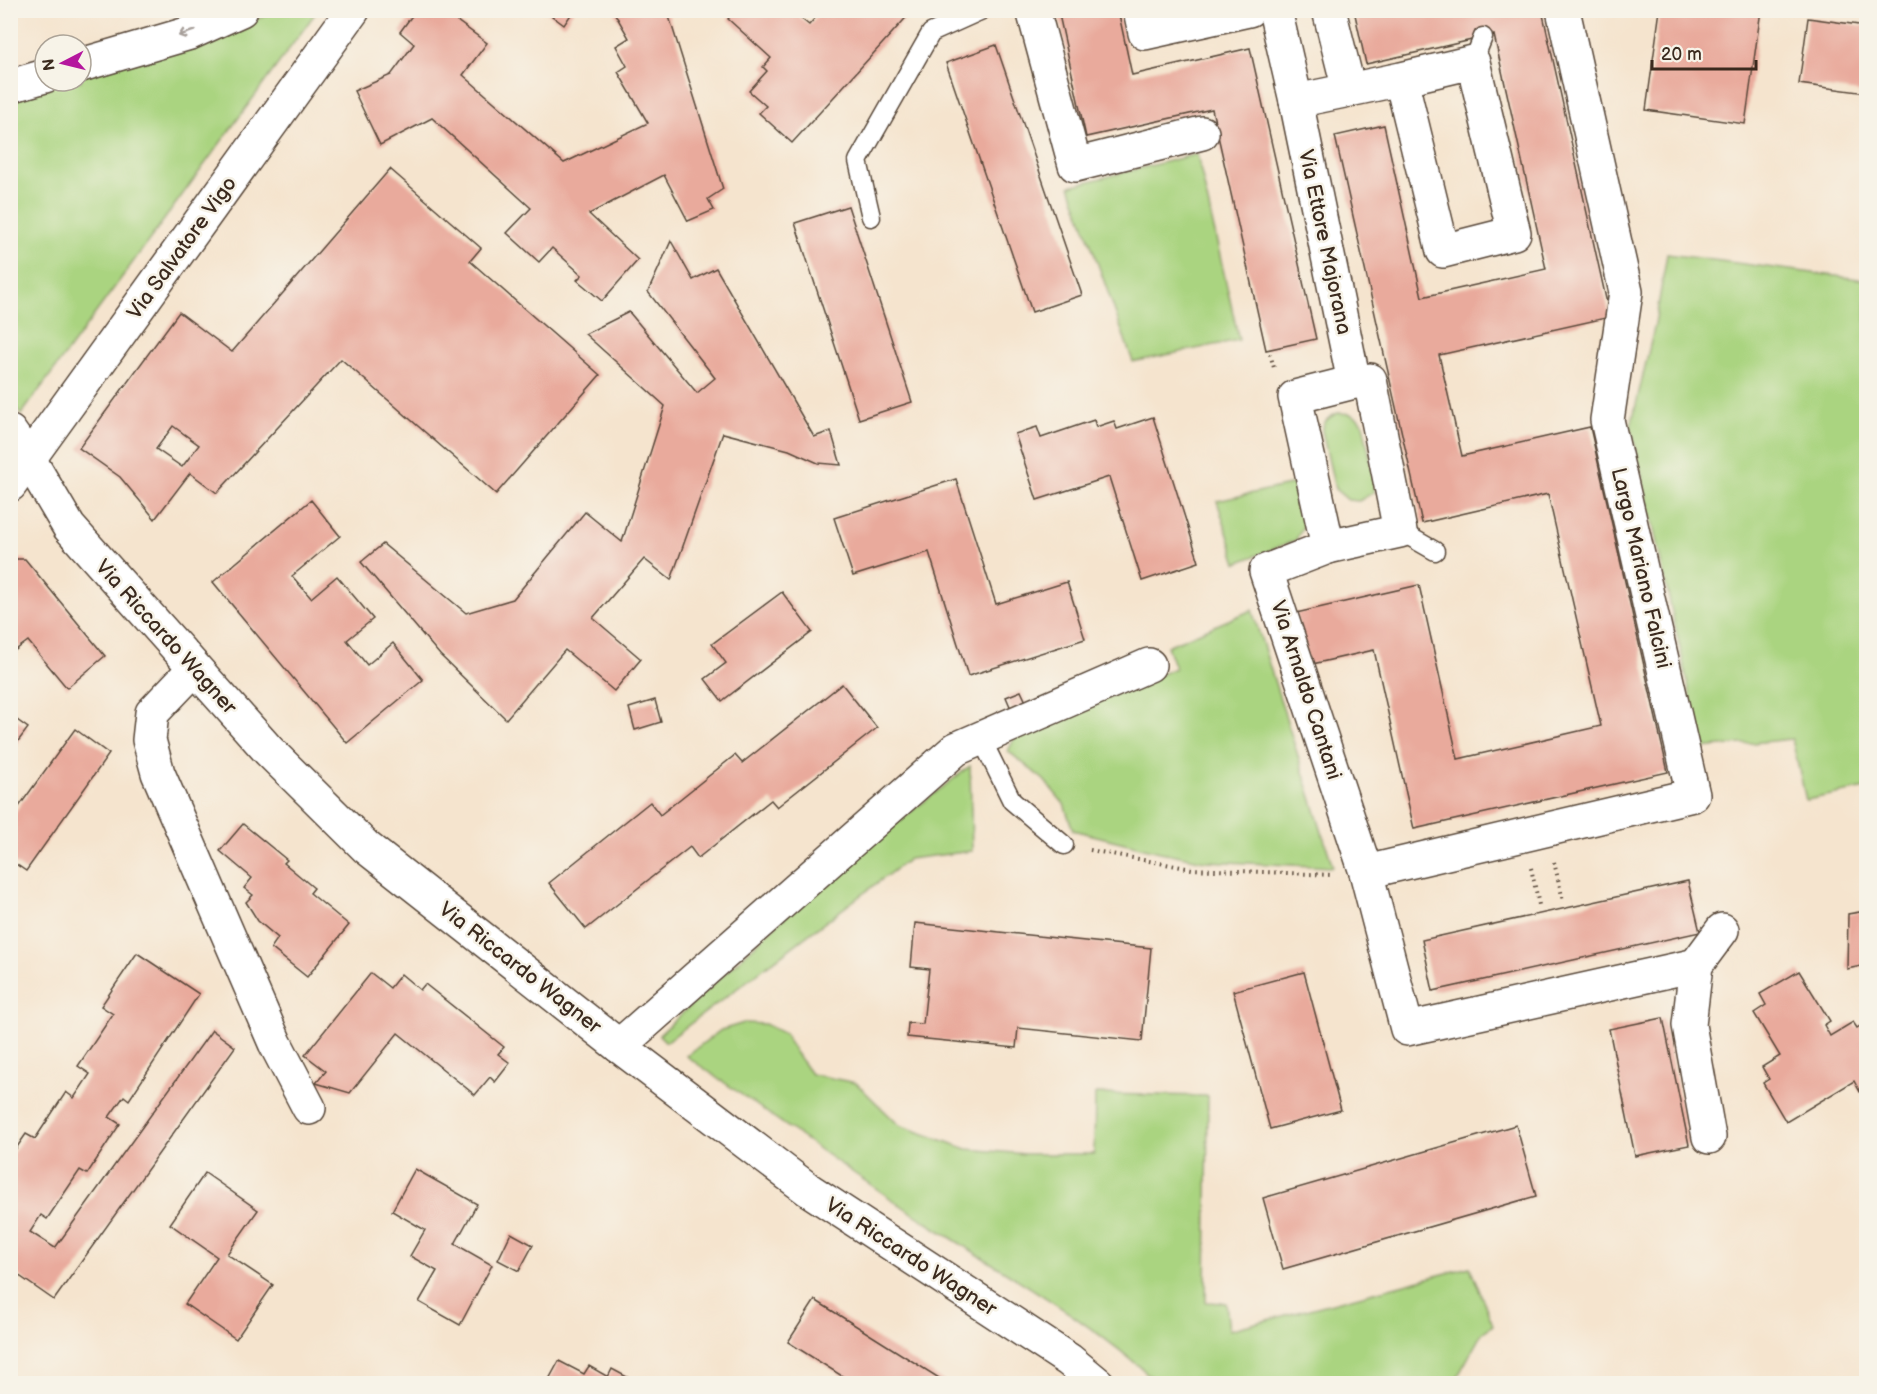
<svg xmlns="http://www.w3.org/2000/svg" width="1877" height="1394" font-family="'Balsamiq Sans',sans-serif">
<style>
.green{fill:#aad480;stroke:#727f4f;stroke-width:1.5}
.building{fill:#e9aa9c;fill-rule:evenodd}
.lines{fill:none;stroke-linecap:round;stroke-linejoin:round}
.lane-casing{stroke:#574638;stroke-width:21}
.street-casing{stroke:#574638;stroke-width:36}
.secondary-casing{stroke:#574638;stroke-width:36}
.path{stroke:#574638;stroke-width:4;stroke-dasharray:1.5 4.5;stroke-linecap:butt}
.lane{stroke:#fff;stroke-width:18}
.street{stroke:#fff;stroke-width:33}
.secondary{stroke:#fff;stroke-width:33}
.oneway{stroke:#a79f9a}
.labels{text-anchor:middle;dominant-baseline:central;stroke-width:5;stroke-linejoin:round;paint-order:stroke}
.street-label{font-size:21px;fill:#3b2a1e;stroke:#f7f3e8}
</style>
<rect width="100%" height="100%" fill="#f7f3e8"/>
<filter id="ink" filterUnits="userSpaceOnUse"><feTurbulence type="fractalNoise" baseFrequency=".0167" numOctaves="2"/><feDisplacementMap in="SourceGraphic" scale="12" xChannelSelector="R" yChannelSelector="G"/><feConvolveMatrix kernelMatrix="1 2 1 2 8 2 1 2 1" color-interpolation-filters="sRGB"/></filter>
<filter id="wash" filterUnits="userSpaceOnUse"><feTurbulence type="fractalNoise" baseFrequency=".008" numOctaves="4" result="noise"/><feDisplacementMap in="SourceGraphic" scale="24" xChannelSelector="R" yChannelSelector="G"/><feGaussianBlur stdDeviation="1.35" result="paint"/><feColorMatrix in="noise" values="0 0 0 0 0 0 0 0 0 0 0 0 0 0 0 0 0 1.4 0 .05"/><feComposite in="paint" operator="in"/></filter>
<g filter="url(#wash)">
<rect width="100%" height="100%" fill="#f5e4ce"/>
<g class="green">
<polygon points="278,11 317,11 21,415 10,399 10,97 64,81 81,81 81,76 217,34"/>
<polygon points="1197,154 1239,340 1133,362 1070,186"/>
<polygon points="1667,254 1866,280 1866,788 1806,800 1792,739 1702,748 1631,426 1655,324"/>
<path d="M1338,413C1349,413 1356,414 1363,424L1375,482L1374,492L1359,501L1348,500L1335,489L1322,431C1324,421 1328,417 1338,413Z"/>
<polygon points="1294,484 1304,524 1296,540 1237,563 1217,501"/>
<polygon points="1252,610 1333,867 1205,861 1160,852 1073,830 1064,804 1044,780 1008,751 1014,739 1175,668 1167,646"/>
<polygon points="970,766 972,851 909,859 666,1042 659,1035 831,874"/>
<path d="M744,1023L765,1024L785,1034L795,1052L811,1074L856,1083L899,1125L967,1149L1025,1154H1094L1095,1094L1208,1096L1206,1302L1226,1303L1229,1330L1470,1267L1493,1325L1482,1333L1454,1383H1158C1089,1319 1005,1273 926,1222C845,1169 766,1111 686,1056L721,1030Z"/>
</g>
<g id="blocks">
<g class="building">
<polygon points="416,10 442,10 487,43 463,75 564,163 648,123 618,72 627,66 616,46 629,38 615,14 621,10 667,10 723,189 708,199 714,210 688,221 664,175 589,214 638,260 602,301 577,280 582,275 552,248 539,262 507,233 531,208 432,118 380,145 354,91 391,75 414,44 400,32"/>
<polygon points="544,10 574,10 564,25"/>
<polygon points="735,10 806,10 799,17 809,25 822,10 913,10 792,143 759,113 766,106 749,91 767,71 763,67 771,58 728,19"/>
<polygon points="1058,10 1118,10 1132,75 1250,48 1316,339 1266,350 1212,109 1086,137"/>
<polygon points="1354,10 1542,10 1610,317 1439,355 1462,456 1590,427 1668,772 1414,829 1374,650 1308,665 1296,613 1419,585 1458,759 1601,726 1548,494 1422,523 1335,136 1384,125 1422,297 1546,269 1494,35 1366,64"/>
<polygon points="1660,10 1761,10 1745,124 1646,110"/>
<polygon points="1808,18 1866,26 1866,93 1799,84"/>
<polygon points="996,45 1082,295 1032,312 946,63"/>
<path d="M390,169L481,248L470,261L600,375L496,494L341,359L217,493L190,473L155,519L120,477L79,448L179,312L232,352ZM173,426L199,445L182,467L156,449Z"/>
<polygon points="848,206 912,402 859,419 795,223"/>
<polygon points="671,241 693,280 716,268 814,437 831,431 841,465 818,463 789,450 723,433 671,580 644,559 593,618 641,659 614,691 565,650 506,719 440,655 361,562 383,544 466,613 513,599 585,512 622,542 665,406 585,334 629,312 697,393 715,378 648,292"/>
<polygon points="1153,417 1199,562 1142,581 1109,477 1037,500 1015,434 1037,427 1041,438 1094,420 1096,427 1114,421 1117,429"/>
<polygon points="956,479 996,604 1067,582 1085,639 968,676 929,552 853,576 834,518"/>
<polygon points="311,500 340,536 292,576 311,598 337,576 373,619 347,640 367,665 393,643 423,680 347,743 213,582"/>
<polygon points="10,559 25,559 105,656 67,688 28,641 10,654"/>
<polygon points="782,592 812,632 722,701 705,679 726,663 712,644"/>
<polygon points="842,684 877,728 777,807 771,800 698,858 690,847 586,929 549,883 650,802 660,815 735,755 742,763"/>
<polygon points="1021,691 1027,704 1012,711 1006,697"/>
<polygon points="655,700 661,722 635,730 629,708"/>
<polygon points="10,715 28,728 10,752"/>
<polygon points="75,729 109,754 26,871 10,860 10,819"/>
<polygon points="243,824 287,860 284,863 314,888 310,893 349,925 307,977 271,948 278,938 258,921 246,902 253,895 244,888 252,878 220,851"/>
<polygon points="1688,881 1700,932 1433,991 1422,940"/>
<polygon points="1866,911 1866,965 1847,969 1848,914"/>
<polygon points="915,923 1151,948 1142,1041 1018,1028 1016,1048 907,1037 908,1023 923,1024 929,969 911,967"/>
<polygon points="137,953 199,994 129,1100 124,1096 109,1117 120,1124 87,1174 80,1170 47,1219 41,1215 30,1232 55,1248 212,1030 235,1047 54,1300 18,1275 10,1286 10,1157 26,1134 35,1139 66,1092 74,1098 90,1074 78,1066 113,1014 101,1006"/>
<polygon points="1799,971 1830,1021 1824,1025 1830,1036 1853,1022 1857,1028 1866,1022 1866,1088 1860,1092 1854,1081 1786,1122 1763,1083 1769,1079 1762,1067 1780,1056 1754,1013 1766,1005 1760,994"/>
<polygon points="1304,972 1341,1110 1270,1129 1233,991"/>
<polygon points="371,973 390,988 401,974 420,990 425,984 504,1047 498,1054 510,1063 495,1082 490,1077 475,1095 398,1033 350,1093 316,1083 326,1071 305,1055"/>
<polygon points="1663,1018 1689,1145 1635,1156 1609,1029"/>
<polygon points="1516,1125 1536,1196 1283,1269 1263,1198"/>
<polygon points="415,1169 477,1204 455,1244 492,1265 460,1325 419,1302 437,1271 410,1256 425,1230 392,1211"/>
<polygon points="205,1173 258,1210 227,1254 273,1285 236,1339 185,1304 217,1257 170,1224"/>
<polygon points="511,1233 533,1245 519,1271 498,1260"/>
<polygon points="815,1300 947,1383 853,1383 788,1342"/>
<polygon points="559,1361 584,1374 589,1366 608,1377 612,1369 638,1383 547,1383"/>
</g>
</g>
</g>
<g filter="url(#ink)">
<use href="#blocks" fill-opacity="0" stroke="#574638" stroke-width="1.5"/>
<g class="lines">
<g class="lane-casing">
<g id="lane">
<polyline points="1473,62 1483,37"/>
<polyline points="871,217 858,161 931,33 982,10"/>
<polyline points="1400,531 1435,551"/>
<polyline points="981,738 1012,801 1064,845"/>
</g>
</g>
<g class="street-casing">
<g id="street">
<polyline points="1033,10 1075,165 1202,133"/>
<polyline points="1140,10 1145,33 1249,10"/>
<polyline points="1275,10 1296,101 1349,90 1329,10"/>
<polyline points="81,65 190,33 241,10"/>
<polyline points="10,86 45,76"/>
<polyline points="1349,90 1401,79 1473,62 1514,233 1443,251 1401,79"/>
<polyline points="1296,101 1354,382"/>
<polygon points="1370,380 1400,531 1328,547 1295,397 1354,382"/>
<polyline points="10,432 29,459"/>
<polyline points="1328,547 1266,571 1366,872 1407,1029 1696,965"/>
<polyline points="194,669 152,713 149,740 158,773 275,1043 309,1108"/>
<polyline points="1366,872 1693,795 1607,420 1626,292 1563,10"/>
<polyline points="619,1046 956,749 1149,665"/>
<polyline points="1709,1137 1689,1025 1696,965 1722,930"/>
</g>
</g>
<g class="secondary-casing">
<g id="secondary">
<polyline points="29,459 69,527 269,751 366,847 619,1046 809,1190 1069,1360 1098,1384"/>
<polyline points="10,485 353,10"/>
</g>
</g>
<g class="path">
<polyline points="1270,354 1275,371"/>
<polyline points="1090,850 1192,869 1332,875"/>
<polyline points="1554,862 1563,900"/>
<polyline points="1531,868 1539,905"/>
</g>
<use href="#lane" class="lane"/>
<use href="#street" class="street"/>
<use href="#secondary" class="secondary"/>
</g>
<defs><path id="oneway-shaft" d="M-6 0H5M1.5-3L5.5 0L1.5 3" fill="none" stroke-width="1.6" stroke-linecap="round" stroke-linejoin="round" transform="scale(1.5)"/></defs>
<use class="oneway" href="#oneway-shaft" transform="translate(187 33) rotate(161)"/>
</g>
<g class="labels">
<g class="street-label">
<text transform="translate(1325 242) rotate(78)">Via Ettore Majorana</text>
<text transform="translate(182 248) rotate(-54)">Via Salvatore Vigo</text>
<text transform="translate(1641 568) rotate(77)">Largo Mariano Falcini</text>
<text transform="translate(166 637) rotate(48)">Via Riccardo Wagner</text>
<text transform="translate(1306 690) rotate(72)">Via Arnaldo Cantani</text>
<text transform="translate(520 968) rotate(38)">Via Riccardo Wagner</text>
<text transform="translate(911 1257) rotate(33)">Via Riccardo Wagner</text>
</g>
</g>
<rect width="1877" height="1394" fill="none" stroke="#f7f3e8" stroke-width="36"/>
<g transform="translate(63 63) rotate(263)"><circle r="28" fill="#f7f3e8" stroke="#aca397" stroke-width="1.5"/>
<path d="M0-4.5L10 22L0 15L-10 22Z" fill="#b5179e"/>
<text y="-9" font-size="16" font-weight="bold" text-anchor="middle" fill="#3b2a1e">N</text>
</g>
<path d="M1652 60v9h104v-9" fill="none" stroke="#3b2a1e" stroke-width="3"/>
<text x="1661" y="60" font-size="18" fill="#3b2a1e" stroke="#f7f3e8" stroke-width="4.5" paint-order="stroke">20 m</text>
</svg>
